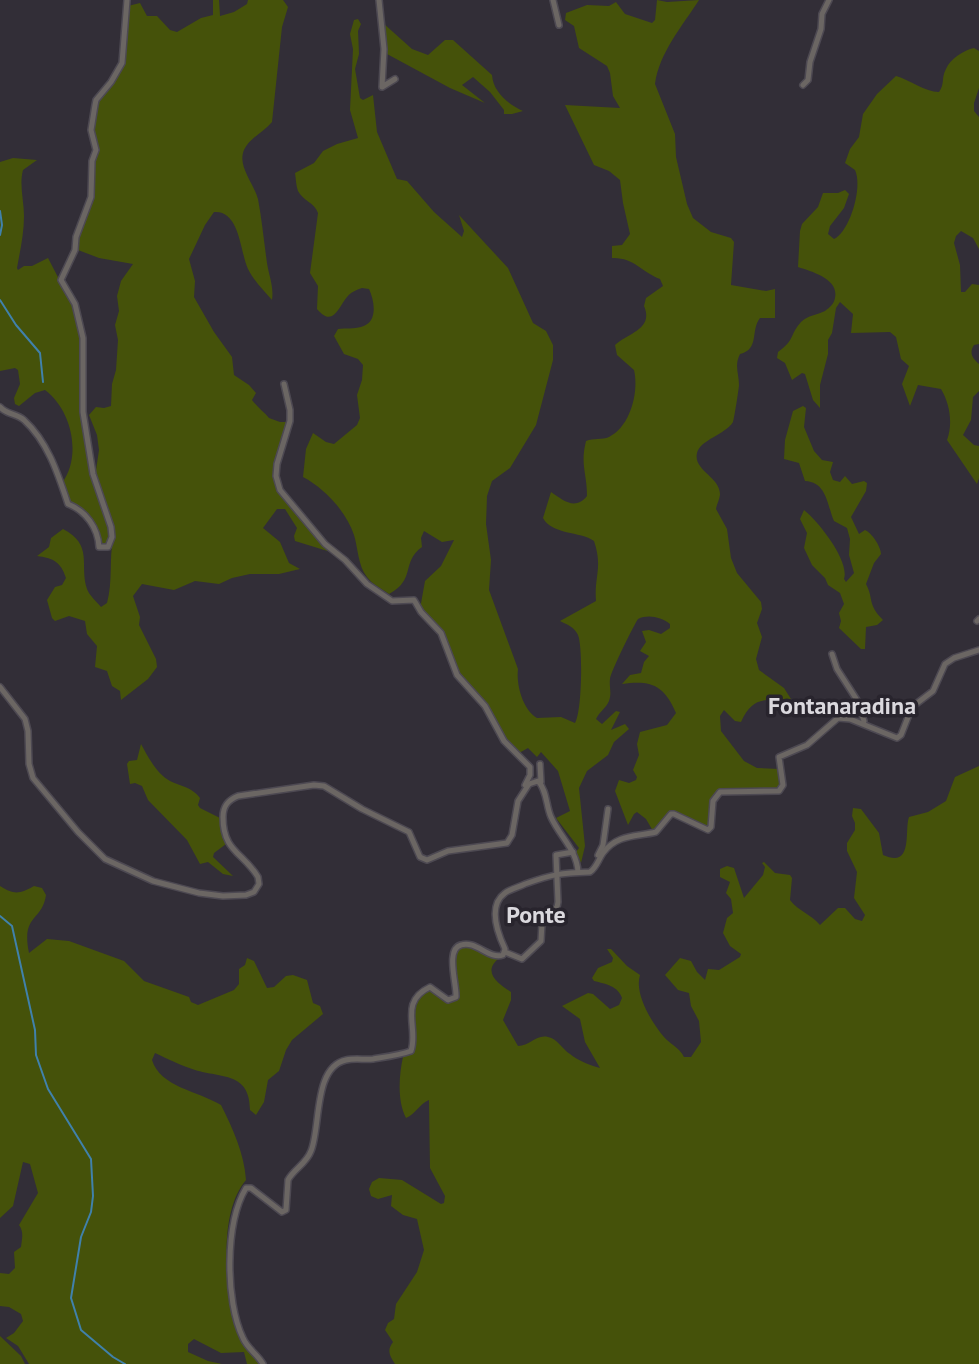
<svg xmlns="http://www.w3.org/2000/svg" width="979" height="1364" font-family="'PT Sans',sans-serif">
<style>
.green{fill:#45520a}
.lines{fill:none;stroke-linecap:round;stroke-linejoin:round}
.stream{stroke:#4081ab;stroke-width:2}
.minor-casing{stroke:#4d4952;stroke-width:8}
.minor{stroke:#6b6663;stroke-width:5}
.labels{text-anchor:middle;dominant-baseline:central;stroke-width:7;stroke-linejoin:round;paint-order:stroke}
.quarter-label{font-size:24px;font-weight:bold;fill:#dbd9de;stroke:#28242d}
</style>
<rect width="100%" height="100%" fill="#322e37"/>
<g class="green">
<path d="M213,0H219L220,16L234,12L247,4L248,0H283L288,7L282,27L272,122C263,133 247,139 243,153C239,168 254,184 258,199C262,220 264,242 267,263C269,276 274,287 272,300C264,291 254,281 248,269C240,252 240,210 214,212L205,225L189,259L195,281L194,297L214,332L232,357L234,375L249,385L256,393L252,400C257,407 264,412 269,418L280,422H289L276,462L277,487L334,553L295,541L294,536L297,528L285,509H277L263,528L280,542L289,563L300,569L279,574H250L232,578L219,584L195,581L174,590L142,584L133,596L140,617L139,625L156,659L157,667L148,679L121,700L120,691L112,686L107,671L95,667L97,646L87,634L85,621L69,616L55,621L52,618L47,600L55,587L62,585L66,578C61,562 53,558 37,556L49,547L51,538L63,529C94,545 79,565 87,589C89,595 97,602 101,607L107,603C113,581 109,560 113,539L95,477L99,450L97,435L89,415L96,407L104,408L111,406L112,384L116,370L118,340L115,325L119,311L117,296L121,281L133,264L99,258L78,250L76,242L89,206L93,166L97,153L92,129L97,100L106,92L121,68L128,6L140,3L147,16H157L170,30L177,32L201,18L213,15Z"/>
<path d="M657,0L667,2L699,0C683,25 659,53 655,84L675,134L676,157L687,204L693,218L711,232L731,238L734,242L731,285L766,291L775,289V318H760C750,331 760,349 740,354C734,366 739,373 739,385C739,388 734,420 733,422C726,434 700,440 697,453C693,470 720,477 720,494C720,498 717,504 716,509L727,529L731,558L737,573L761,602L762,609L757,623L762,637L756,659L759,670L784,688L791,699C765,701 753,695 741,722L735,721L724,710L720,716L721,731L744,761L757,768L779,769L782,781L779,790L719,791L711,801L709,825L704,828L688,817L674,811C662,814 663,826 653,831L646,819L637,812L634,814L628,825L615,791L619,780L629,783L636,780L637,777L633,770L639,755L637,744L640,732L667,725L676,713C664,685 651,680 622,684L630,675L641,673L644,662L649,656L640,651L646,642L642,631L649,630L661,634L670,628V624C661,617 648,614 638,619C634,625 610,673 610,679C609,687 612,693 609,701C606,708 600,711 596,719L602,724L616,711L620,712L611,730L625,724L629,729L614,742L608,755L587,771L579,788L585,846L581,863L576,852L579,848L556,818L570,811L558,771L541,752L537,757L528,748L519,753L509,744L493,717L459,674L441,629L420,609L425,581L441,566L454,540L442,542L424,531L421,538L422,547C401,562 416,580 389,594C382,589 372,584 367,577C358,566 358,548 354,535C346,511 324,488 303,477L306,449L313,433L326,442L334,444L357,425L360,418L357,395L362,380L363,365L358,359L344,354L334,336L338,329C346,328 354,329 361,327C378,323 375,302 369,289L362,288C356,290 351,292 347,297C338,308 333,328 317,309L318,286L310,273L318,213C314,202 303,201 298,191C296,186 296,179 295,173L314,163L323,151L337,144L358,138L350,110L353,49L350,34L354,20L358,19L361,24L358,31L359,54L355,69L360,98L363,100L373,95L377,132L397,179L407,181L434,212L462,237L464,231L459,215L508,268L533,323L546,331L553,345V360L536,425L510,468L492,481L487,496L486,524L491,560L489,590L518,669C516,685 523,710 537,718L561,717L575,723C582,712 583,647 578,635C574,627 568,625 560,621L596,601C594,576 603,568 594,541C580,531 552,535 543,518L551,492C563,500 575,511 587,496C587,473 580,465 586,441C594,438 602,440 609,437C631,426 639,391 634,370L617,355L615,345C628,333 654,329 644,306L646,298L663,286L660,279C642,272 633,257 612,258V246L622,245L630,234L623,203L620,180L609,171L594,165L565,105L620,108L613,96L610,73L607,66L579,48L574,26L565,20L566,13L587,5L609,6L616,2L625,14L652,23L655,20Z"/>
<path d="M383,23L412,49L428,55L445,40H453L492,75C493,92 509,105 523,111L512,114H504V110L490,92L473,77L462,85L485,103L450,88L387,54Z"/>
<path d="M974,48L979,51V88L974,103V111L979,117V249L973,238L961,231L956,236L954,243L960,265L961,292H965L972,284L979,285V344L974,345C969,353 972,358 979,364V391L973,397L971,420L963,435L974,445L979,446V478L977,484L947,440C953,424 950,404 941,389L918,385L910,406L902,384L909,366L901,359L896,337L890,332L851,333L853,314L840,302L836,308L832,333L828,340V354L820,385V408L813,400L805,374L802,373L792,380L785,363L777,358L778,352C795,340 790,334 801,322C808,315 817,315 825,311C830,307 834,304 835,298C839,279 813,272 798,267L800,231L802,224L818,207L823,193H838L845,190L849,194L844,208L830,226L828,234L834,239C850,231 863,187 855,170L845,163L850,149L859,137L863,114L877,94L896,76C910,80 925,92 939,92C945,84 941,78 946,69C950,59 964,50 974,48Z"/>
<path d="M13,158L37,160L23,170C19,185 24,201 24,216C24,234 20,251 17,268L18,270L24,266H32L48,258L73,306L81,338L82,422L93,477L110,525L111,541L102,545L98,530L70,504L62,483C82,456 72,410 45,390L35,393L19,406L15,404L14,398L20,384L18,370L15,368L0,371V162Z"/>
<path d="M803,406L806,408L804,427L814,451L822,460L833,462L830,472L833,480L840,482L845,476L852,484L864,481L867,483L866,491L851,517L859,534L865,530C872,533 881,547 881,554L874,563L866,584C874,599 867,604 883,620L877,625L866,627L865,649H861L839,628L841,621L839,613L844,604L840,593L828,585L825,578L812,565L804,548L807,533L800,519L804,510C818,521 850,561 844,579L846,582L854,573L849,555L850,539L847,528L834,521C827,505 827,482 805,481L799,463L784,459L785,440L793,411Z"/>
<path d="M141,744C148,757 157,774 170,781C180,786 192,787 200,798L198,805L200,808L220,818L226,844L214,853L213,857L233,876L223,874L208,862L200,864L187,840L148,800L142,786L135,783L130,784L127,764L129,761L137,760Z"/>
<path d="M979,766V1364H395C389,1355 387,1350 393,1342L385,1330L388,1323L394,1319L396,1304L417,1272L424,1250L417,1219L403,1215L391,1206L392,1195L378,1199L371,1196L369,1189L372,1182L379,1178L402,1180L441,1204L444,1203L445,1196L430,1168L429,1100C419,1104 416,1114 406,1118C397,1101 399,1075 403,1057L409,1054L417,1000L429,989L451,1002L459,995L454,954L459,947H468L498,959C482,973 499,984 511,992V1000L503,1020L518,1046C530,1046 536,1034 548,1037C558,1039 562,1049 570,1054C577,1060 591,1066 600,1068L585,1042L580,1019L562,1006L588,993L593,994L610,1009L619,1005L622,998C618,986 606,984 594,981L592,978L598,968L612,962L613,958L607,949H611L627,966L640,975C634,994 652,1023 664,1037C671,1045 679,1047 684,1057H691L701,1042L699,1021L691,1006L689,993L678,990L665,975L680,958L691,961L697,972L705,980L708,969L719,970L740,957L741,954L730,946L723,933L727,918L733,913L731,899L726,893L730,882L720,877V869L727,866L734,868L744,898L763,875L765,867L762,863L764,862L775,873L790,875L792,878L790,900C798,911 811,914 820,925L838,908H845L855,919L862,921L865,915L854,898L857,872L847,851V843L855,830V823L852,816L853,808L861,809L879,833L883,855C914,869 904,830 909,817L928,812L946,801L955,777Z"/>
<path d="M0,886C14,895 20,894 34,886L42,888L46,895C42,922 21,914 29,953L47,939L69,941L124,961L144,981L189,997L191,1002L198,1005L234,990L239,984V969L245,965L247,958L254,961L267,988L274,987L286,976L293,975L307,980L313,1003L320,1006L323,1014L292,1040L286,1050L279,1071L268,1080L264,1102L256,1115L250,1110C250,1072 221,1078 195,1070C182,1066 168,1059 155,1053L152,1060C160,1087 198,1091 221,1105C233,1129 244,1153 246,1180C216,1215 226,1298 241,1338C244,1347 254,1356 260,1364H247L244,1352L221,1353L194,1339L188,1344V1352L208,1361L222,1364H29L18,1346L6,1338L14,1333L23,1321L21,1314L9,1307L0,1306V1273L9,1274L15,1268L14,1252L21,1247C22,1238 24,1232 19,1225L38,1193L30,1164L23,1162L13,1206L0,1218Z"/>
<polygon points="0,1336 21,1356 25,1364 0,1364"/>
</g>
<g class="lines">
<g class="stream">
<polyline points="0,211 2,225 0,235"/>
<polyline points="0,300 16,325 40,353 43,382"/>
<polyline points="0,916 12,926 35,1030 36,1055 48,1089 91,1159 93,1196 91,1212 81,1237 71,1298 81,1330 113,1357 125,1364"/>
</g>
<g class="minor-casing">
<g id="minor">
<polyline points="379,0 384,49 382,87 395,79"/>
<polyline points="553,0 559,25"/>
<polyline points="803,85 808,80 810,62 821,29 822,14 829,0"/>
<polyline points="284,384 290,410 290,421 277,464 276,476 280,490 325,544 345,560 367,584 392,601 414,600 421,612 441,633 457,675 485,706 504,741 530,767 530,775 525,785"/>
<path d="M0,407C7,415 16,413 24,420C48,442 58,474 68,504C86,511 98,528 99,547H108L112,537L111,527L93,474L83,412V338L75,304L61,280L75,250L76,237L91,197L92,161L96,150L91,130L95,105L96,100L111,82L122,63L127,0"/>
<polyline points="977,621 979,619"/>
<polyline points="832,654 837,669 857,700 864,721"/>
<path d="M0,687L25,719L28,731L29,764L33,778L78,832L105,859L153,881L199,893L223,896L246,895L254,892L259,884L258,877C243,852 223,852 223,817C223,806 228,800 238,796L314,785L324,786L362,809L409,832L420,857L427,860L448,851L507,843L512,835L518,801L529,784L538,781C547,790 546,806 551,817C560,837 577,850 578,872"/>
<polyline points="540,764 541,782"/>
<polyline points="598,855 603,845 608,809"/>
<polyline points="505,952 522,959 541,941 542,923 557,907 558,902 556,855 573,852"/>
<path d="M263,1364C258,1355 247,1348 243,1338C225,1301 225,1223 246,1188H251L282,1212L286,1210L288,1180C294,1169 306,1164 311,1151C321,1127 313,1067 346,1060C355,1058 365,1060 373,1059C385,1057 400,1055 411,1051C419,1028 398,1002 430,987L448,1000L456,997C457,985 445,949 461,945C476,940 489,960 503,955L505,949C498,934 487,906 505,893C510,889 519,887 525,884C553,874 561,873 590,872C597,867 598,860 603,853C617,834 636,837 656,832L671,814H674L708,830L711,827L713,801L720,792L779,791L783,785L779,757L807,745L838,718L850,719L897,738L901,735L912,707L933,691L945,664L954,658L979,650"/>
</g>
</g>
<use href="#minor" class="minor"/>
</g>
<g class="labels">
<g class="quarter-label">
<text x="842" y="705">Fontanaradina</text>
<text x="536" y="914">Ponte</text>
</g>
</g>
</svg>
